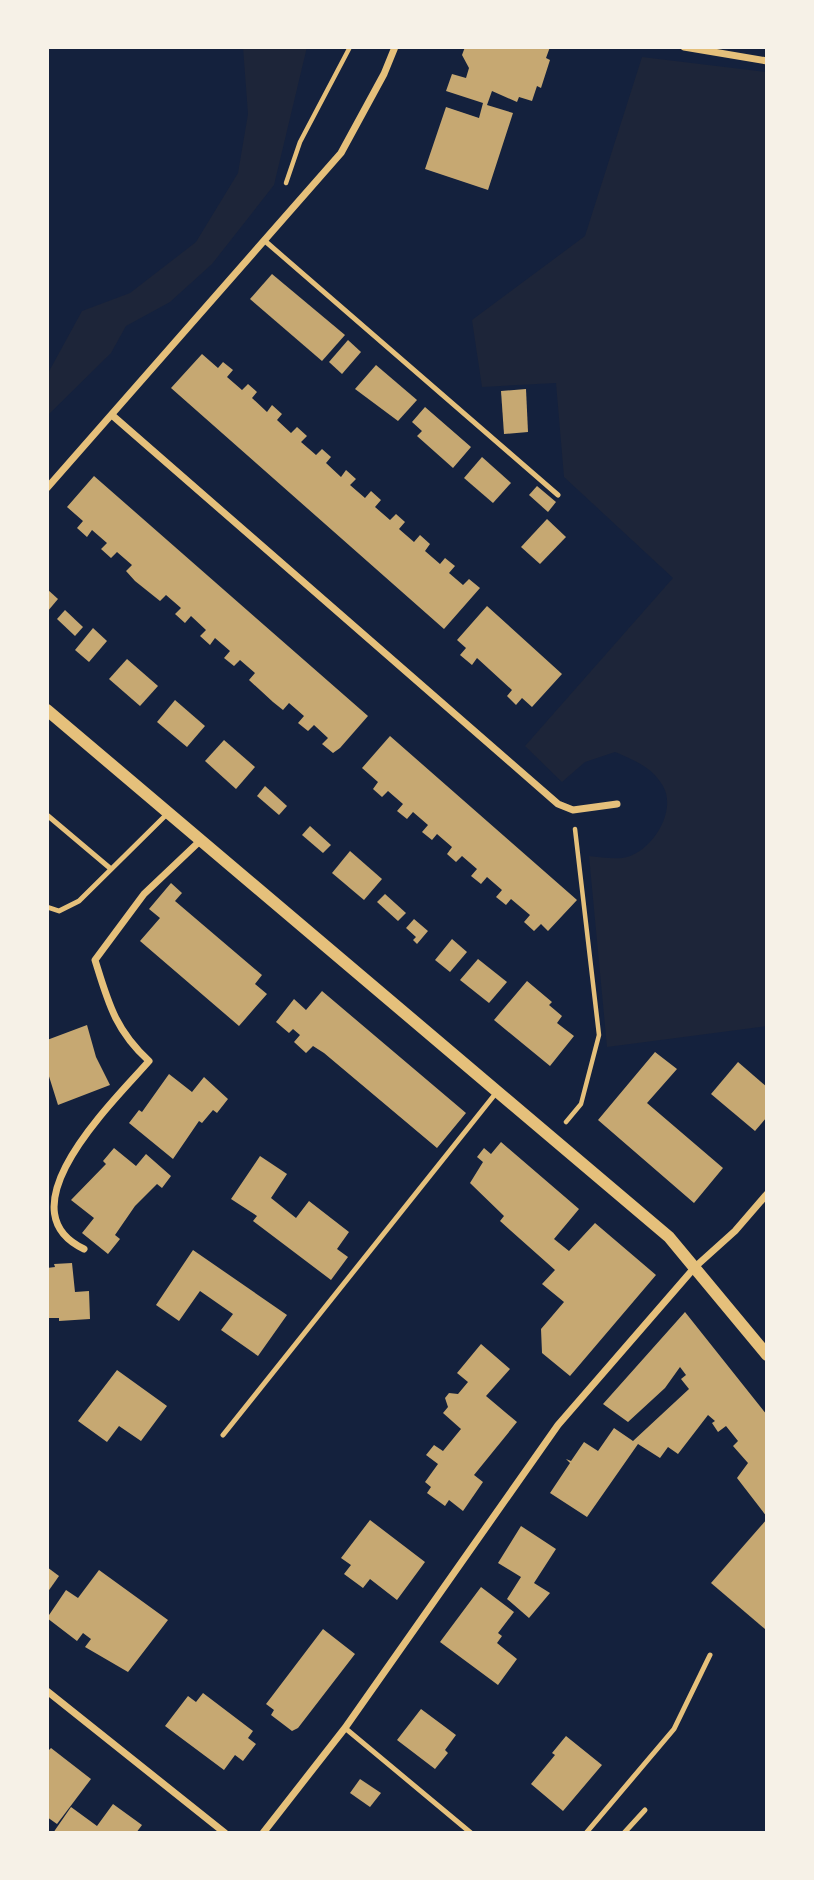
<svg xmlns="http://www.w3.org/2000/svg" width="814" height="1880" font-family="'Zilla Slab',serif">
<style>
.green{fill:#1d2539}
.building{fill:#c6a872}
.lines{fill:none;stroke-linecap:round;stroke-linejoin:round}
.path{stroke:#e5c07b;stroke-width:4.5}
.service{stroke:#e5c07b;stroke-width:5}
.minor{stroke:#e5c07b;stroke-width:7}
.tertiary{stroke:#e5c07b;stroke-width:12}
</style>
<rect width="100%" height="100%" fill="#14213d"/>
<g class="green">
<polygon points="243,47 307,47 274,185 212,264 170,302 126,326 111,353 47,416 47,375 82,311 130,293 196,242 238,173 248,114"/>
<path d="M642,57L767,72V1026L607,1047L589,856C599,857 612,859 622,858C650,855 678,812 663,786C652,767 634,760 615,752L585,762L562,782L525,746L673,578L564,477L556,383L482,387L472,320L585,236Z"/>
</g>
<g class="building">
<polygon points="465,47 550,47 546,58 550,60 541,88 537,86 532,101 519,97 517,102 492,91 487,105 513,113 488,190 425,169 446,107 479,118 483,103 446,91 452,74 466,78 469,68 462,55"/>
<polygon points="272,274 345,335 322,361 250,299"/>
<polygon points="348,340 361,352 342,374 329,362"/>
<polygon points="202,354 218,368 223,362 233,370 227,377 242,390 248,384 257,392 252,398 267,412 272,405 282,414 277,420 291,433 297,427 307,436 301,442 316,455 322,449 331,457 326,463 341,477 346,470 356,479 350,485 365,498 371,491 381,500 375,507 390,520 396,514 405,522 399,529 414,542 420,535 430,544 425,551 440,564 445,558 455,566 449,573 463,585 469,579 480,588 444,629 171,388"/>
<polygon points="376,365 417,400 398,421 355,389"/>
<polygon points="526,389 528,432 504,434 501,391"/>
<polygon points="425,407 471,447 453,468 417,436 422,431 412,422"/>
<polygon points="482,457 511,483 493,503 464,478"/>
<polygon points="94,476 368,716 340,748 333,753 322,744 328,738 314,725 308,731 298,723 304,716 289,703 283,710 273,702 249,680 255,673 240,660 234,666 224,658 230,651 215,638 210,645 200,636 206,630 191,616 185,623 175,614 181,608 166,595 160,601 135,581 126,571 132,565 117,552 111,558 101,549 107,543 92,530 87,537 77,528 83,521 67,507"/>
<polygon points="537,486 556,502 548,512 529,495"/>
<polygon points="547,519 566,537 540,564 521,547"/>
<polygon points="47,589 58,599 47,612"/>
<polygon points="487,606 562,674 532,707 522,698 516,705 507,696 512,690 477,658 472,665 460,655 466,648 457,640"/>
<polygon points="65,610 83,627 75,636 57,619"/>
<polygon points="93,628 107,641 89,662 75,650"/>
<polygon points="127,659 158,686 140,706 109,679"/>
<polygon points="175,700 205,726 187,747 157,722"/>
<polygon points="390,736 577,900 548,931 541,924 534,931 524,922 530,915 511,899 506,905 496,897 502,890 487,877 481,884 471,876 477,869 462,856 456,862 447,854 452,847 437,834 432,840 422,832 428,825 413,812 407,819 397,811 403,804 388,791 382,797 373,789 378,782 362,768"/>
<polygon points="224,740 255,767 236,789 205,761"/>
<polygon points="265,786 287,806 279,815 257,796"/>
<polygon points="310,826 331,845 323,853 302,835"/>
<polygon points="350,851 382,879 364,900 332,873"/>
<polygon points="171,883 182,893 175,901 262,975 255,984 267,994 239,1026 140,941 160,918 149,909"/>
<polygon points="385,894 406,913 398,921 377,902"/>
<polygon points="414,919 428,931 417,944 413,940 416,937 406,928"/>
<polygon points="452,939 467,952 450,972 435,960"/>
<polygon points="478,959 507,982 489,1003 460,980"/>
<polygon points="527,981 552,1002 549,1005 562,1016 557,1023 574,1036 550,1066 494,1020"/>
<polygon points="322,991 466,1113 437,1148 324,1053 313,1046 306,1053 294,1042 300,1035 293,1029 289,1033 276,1022 294,999 306,1010"/>
<polygon points="87,1025 96,1057 110,1085 58,1105 47,1070 47,1040"/>
<polygon points="655,1052 677,1069 647,1103 723,1168 694,1203 598,1120"/>
<polygon points="738,1062 767,1087 767,1117 755,1131 711,1094"/>
<polygon points="169,1074 192,1092 204,1077 228,1099 217,1113 213,1110 202,1123 199,1121 173,1159 129,1123 139,1110 142,1112"/>
<polygon points="501,1142 579,1209 554,1239 569,1251 595,1223 656,1275 570,1376 542,1353 541,1329 564,1302 542,1284 555,1270 500,1221 504,1216 470,1183 483,1162 477,1157 484,1148 491,1154"/>
<polygon points="114,1148 136,1166 146,1154 171,1176 162,1188 157,1184 135,1206 115,1235 120,1239 108,1254 82,1233 94,1218 71,1200 106,1164 103,1161"/>
<polygon points="260,1156 287,1174 271,1198 296,1218 309,1201 349,1232 337,1249 348,1257 331,1280 253,1221 257,1216 231,1199"/>
<polygon points="193,1250 287,1315 258,1356 221,1330 233,1314 200,1291 179,1321 156,1305"/>
<polygon points="72,1263 75,1292 89,1291 90,1319 59,1321 59,1318 47,1318 47,1268 55,1267 54,1264"/>
<polygon points="685,1312 767,1415 767,1517 737,1478 748,1463 733,1446 738,1441 726,1426 718,1432 712,1423 715,1421 708,1415 678,1454 668,1447 660,1458 638,1444 587,1517 550,1493 570,1463 566,1459 571,1461 584,1442 598,1451 614,1428 633,1441 689,1389 681,1379 686,1375 680,1367 665,1388 628,1422 603,1404"/>
<polygon points="481,1344 510,1369 486,1396 517,1422 474,1475 483,1482 463,1511 449,1500 445,1506 427,1493 431,1487 425,1482 438,1464 426,1455 434,1445 443,1451 461,1429 443,1413 448,1407 445,1398 449,1393 458,1394 468,1382 457,1373"/>
<polygon points="117,1370 167,1406 141,1441 119,1426 107,1442 78,1421"/>
<polygon points="767,1519 767,1626 765,1629 711,1583"/>
<polygon points="370,1520 425,1562 397,1600 370,1579 363,1588 344,1574 351,1565 341,1558"/>
<polygon points="521,1526 556,1549 534,1583 550,1593 529,1618 507,1599 521,1577 498,1563"/>
<polygon points="47,1567 59,1576 47,1593"/>
<polygon points="99,1570 168,1620 128,1672 85,1647 91,1639 83,1633 77,1641 47,1618 66,1590 78,1598"/>
<polygon points="481,1587 514,1612 498,1633 502,1636 497,1643 517,1659 498,1685 440,1642"/>
<polygon points="323,1629 355,1654 298,1728 292,1731 271,1715 274,1710 266,1704"/>
<polygon points="203,1693 253,1731 248,1738 256,1744 243,1761 235,1755 224,1770 165,1726 188,1696 196,1702"/>
<polygon points="421,1709 456,1735 445,1750 448,1753 435,1769 397,1740"/>
<polygon points="566,1736 602,1765 563,1811 531,1784 555,1755 552,1753"/>
<polygon points="51,1748 91,1779 57,1824 47,1817 47,1752"/>
<polygon points="360,1779 381,1793 370,1807 350,1793"/>
<polygon points="113,1804 142,1825 136,1833 53,1833 71,1807 97,1826"/>
</g>
<g class="lines">
<g class="path">
<polyline points="286,183 300,142 350,47"/>
<polyline points="566,1122 581,1104 599,1035 575,829"/>
</g>
<g class="service">
<polyline points="265,241 558,495"/>
<polyline points="47,815 111,869"/>
<polyline points="47,907 59,911 79,901 167,814"/>
<polyline points="223,1435 496,1093"/>
<polyline points="345,1728 471,1833"/>
<polyline points="586,1833 674,1729 710,1655"/>
<polyline points="624,1833 645,1810"/>
</g>
<g class="minor">
<polyline points="684,47 767,61"/>
<polyline points="113,416 558,804 573,810 617,804"/>
<polyline points="47,488 341,153 384,74 395,47"/>
<path d="M84,1249C0,1209 116,1099 149,1061C115,1030 108,1002 95,960L144,894L202,839"/>
<polyline points="47,1691 225,1833"/>
<polyline points="263,1833 345,1728 558,1425 695,1267 735,1231 767,1194"/>
</g>
<polyline class="tertiary" points="47,710 669,1237 767,1355"/>
</g>
<rect width="814" height="1880" fill="none" stroke="#f6f1e7" stroke-width="98"/>
</svg>
